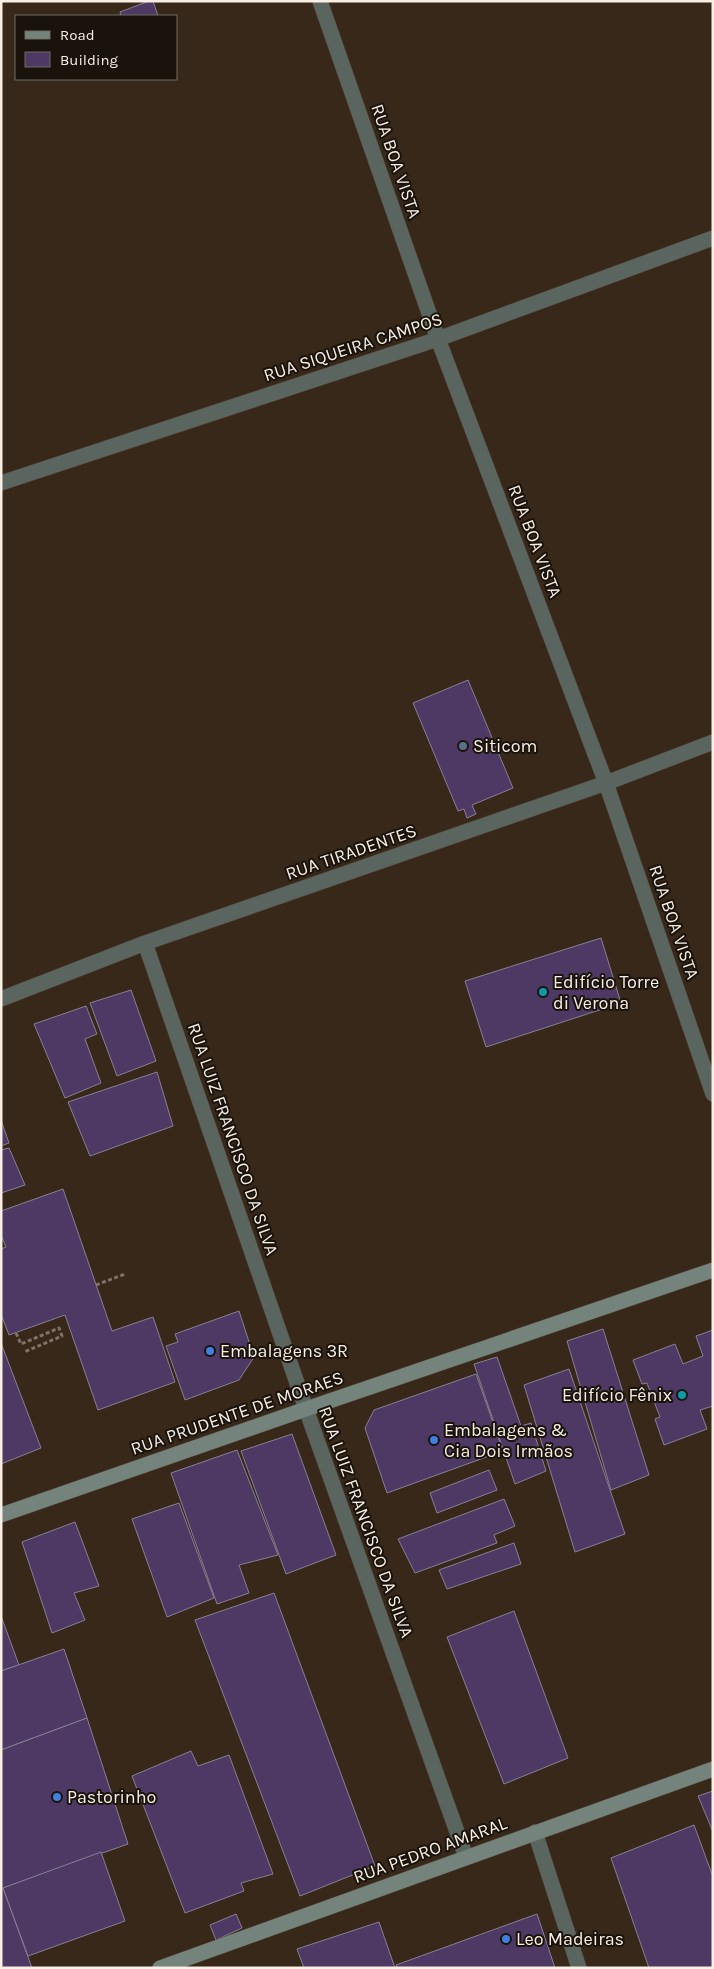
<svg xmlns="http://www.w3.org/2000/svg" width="714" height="1969" font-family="Karla,sans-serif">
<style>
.building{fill:#4d3963;stroke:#887f94}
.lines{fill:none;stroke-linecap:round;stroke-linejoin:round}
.lane-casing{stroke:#524436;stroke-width:16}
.street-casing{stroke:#524436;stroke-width:16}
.secondary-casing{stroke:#524436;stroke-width:16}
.path{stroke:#807266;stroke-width:3;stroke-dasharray:4 2.5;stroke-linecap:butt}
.lane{stroke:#5b6560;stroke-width:15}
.street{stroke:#5b6560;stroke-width:15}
.secondary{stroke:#74847c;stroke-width:15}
.service-dot{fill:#5c6f8a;stroke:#19130c;stroke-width:2}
.culture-dot{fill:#0f9aa8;stroke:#19130c;stroke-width:2}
.shop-dot{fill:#3f7fe0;stroke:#19130c;stroke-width:2}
.labels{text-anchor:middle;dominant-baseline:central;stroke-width:4;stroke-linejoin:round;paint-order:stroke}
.street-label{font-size:18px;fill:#f8eee4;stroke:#19130c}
.poi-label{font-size:18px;fill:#f8eee4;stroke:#19130c;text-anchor:start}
</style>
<rect width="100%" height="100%" fill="#37281a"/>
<g class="building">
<polygon points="149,1 153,1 158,16 121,16 120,12"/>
<polygon points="468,680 513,788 472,805 476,814 467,818 464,809 458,811 413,703"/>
<polygon points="601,938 621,1003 486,1047 465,981"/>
<polygon points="131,990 156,1061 117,1076 90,1003"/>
<polygon points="86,1006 97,1034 85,1039 101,1083 65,1098 34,1024"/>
<polygon points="157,1072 173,1126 90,1156 68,1102"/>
<polygon points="1,1120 9,1143 1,1146"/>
<polygon points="9,1148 25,1185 1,1193 1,1150"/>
<polygon points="63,1189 112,1331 153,1317 175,1382 98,1410 65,1315 9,1335 1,1314 1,1249 6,1247 1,1235 1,1211"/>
<polygon points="239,1311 254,1357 239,1380 185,1400 166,1346 178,1342 175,1334"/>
<polygon points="603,1329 649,1475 611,1490 567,1341"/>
<polygon points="713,1330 713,1406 700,1410 707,1429 664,1445 655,1419 660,1417 647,1383 642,1384 633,1360 675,1344 683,1364 703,1356 696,1336"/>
<polygon points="1,1343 41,1448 1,1464"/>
<polygon points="497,1357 521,1426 531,1423 546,1471 515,1484 474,1364"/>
<polygon points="569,1369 625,1534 575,1552 524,1385"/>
<polygon points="476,1374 503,1451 387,1493 365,1428 374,1410"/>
<polygon points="292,1434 336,1555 286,1574 241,1451"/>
<polygon points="237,1450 278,1555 239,1565 249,1593 217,1604 171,1473"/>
<polygon points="489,1470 497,1490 437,1513 430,1493"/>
<polygon points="504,1499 515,1526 494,1535 497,1543 415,1573 398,1539"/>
<polygon points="179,1503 214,1598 167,1617 132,1519"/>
<polygon points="75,1522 99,1586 74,1593 85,1620 52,1633 22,1542"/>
<polygon points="514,1543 521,1564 447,1589 439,1570"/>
<polygon points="274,1593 375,1866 300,1896 195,1620"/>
<polygon points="514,1611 568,1758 504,1784 447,1637"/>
<polygon points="1,1616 19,1665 1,1671"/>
<polygon points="64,1649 87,1718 1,1750 1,1671"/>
<polygon points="87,1718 128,1844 3,1888 32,1968 1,1968 1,1750"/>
<polygon points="191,1751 198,1766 229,1755 273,1874 241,1883 244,1891 185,1913 132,1776"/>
<polygon points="713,1791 713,1832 698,1796"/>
<polygon points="694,1825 713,1877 713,1968 649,1968 611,1858"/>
<polygon points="101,1852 125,1921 28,1956 3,1888"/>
<polygon points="236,1914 242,1928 216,1940 210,1925"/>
<polygon points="537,1914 555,1968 397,1968 396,1965"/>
<polygon points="379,1922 395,1968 304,1968 297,1949"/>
</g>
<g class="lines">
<g class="lane-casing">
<polyline id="lane" points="535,1832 579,1968"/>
</g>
<g class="street-casing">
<g id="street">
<polyline points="320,1 438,339 606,783 713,1094"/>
<polyline points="1,483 438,339 713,238"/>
<polyline points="145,943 306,1409 466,1857"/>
<polyline points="1,999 145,943 606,783 713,742"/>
</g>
</g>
<g class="secondary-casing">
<g id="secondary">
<polyline points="1,1515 306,1409 713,1270"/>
<polyline points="160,1968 713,1769"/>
</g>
</g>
<g class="path">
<polyline points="96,1285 125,1274"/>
<polyline points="16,1333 21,1344 59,1328 62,1336 24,1352"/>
</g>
<use href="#lane" class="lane"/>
<use href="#street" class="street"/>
<use href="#secondary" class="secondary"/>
</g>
<circle class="service-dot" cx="463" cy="746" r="5"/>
<g class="culture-dot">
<circle cx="543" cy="992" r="5"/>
<circle cx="682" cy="1395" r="5"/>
</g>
<g class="shop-dot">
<circle cx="210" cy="1351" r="5"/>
<circle cx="434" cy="1440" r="5"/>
<circle cx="57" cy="1797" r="5"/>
<circle cx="506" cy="1939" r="5"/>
</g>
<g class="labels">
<g class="street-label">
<text transform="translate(396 161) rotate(71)">RUA BOA VISTA</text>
<text transform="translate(353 347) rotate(-18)">RUA SIQUEIRA CAMPOS</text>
<text transform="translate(535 541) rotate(69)">RUA BOA VISTA</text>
<text transform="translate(351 852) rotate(-19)">RUA TIRADENTES</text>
<text transform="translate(674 922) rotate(71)">RUA BOA VISTA</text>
<text transform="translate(233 1139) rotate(71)">RUA LUIZ FRANCISCO DA SILVA</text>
<text transform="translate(237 1413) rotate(-19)">RUA PRUDENTE DE MORAES</text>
<text transform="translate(366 1522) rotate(70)">RUA LUIZ FRANCISCO DA SILVA</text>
<text transform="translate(430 1850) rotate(-20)">RUA PEDRO AMARAL</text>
</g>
<g class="poi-label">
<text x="473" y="746">Siticom</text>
<text x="553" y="982">Edifício Torre<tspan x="553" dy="21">di Verona</tspan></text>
<text x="220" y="1351">Embalagens 3R</text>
<text x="672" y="1395" text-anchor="end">Edifício Fênix</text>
<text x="444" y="1430">Embalagens &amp;<tspan x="444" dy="21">Cia Dois Irmãos</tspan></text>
<text x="67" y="1797">Pastorinho</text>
<text x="516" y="1939">Leo Madeiras</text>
</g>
</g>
<rect width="714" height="1969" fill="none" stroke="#f8eee4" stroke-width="5"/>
<rect x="15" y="15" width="162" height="65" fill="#19130c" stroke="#726b62"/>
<rect x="25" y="31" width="25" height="8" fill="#74847c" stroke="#726b62"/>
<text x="60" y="40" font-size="15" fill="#f8eee4">Road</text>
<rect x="25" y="52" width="25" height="15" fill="#4d3963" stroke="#726b62"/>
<text x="60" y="65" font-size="15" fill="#f8eee4">Building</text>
</svg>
